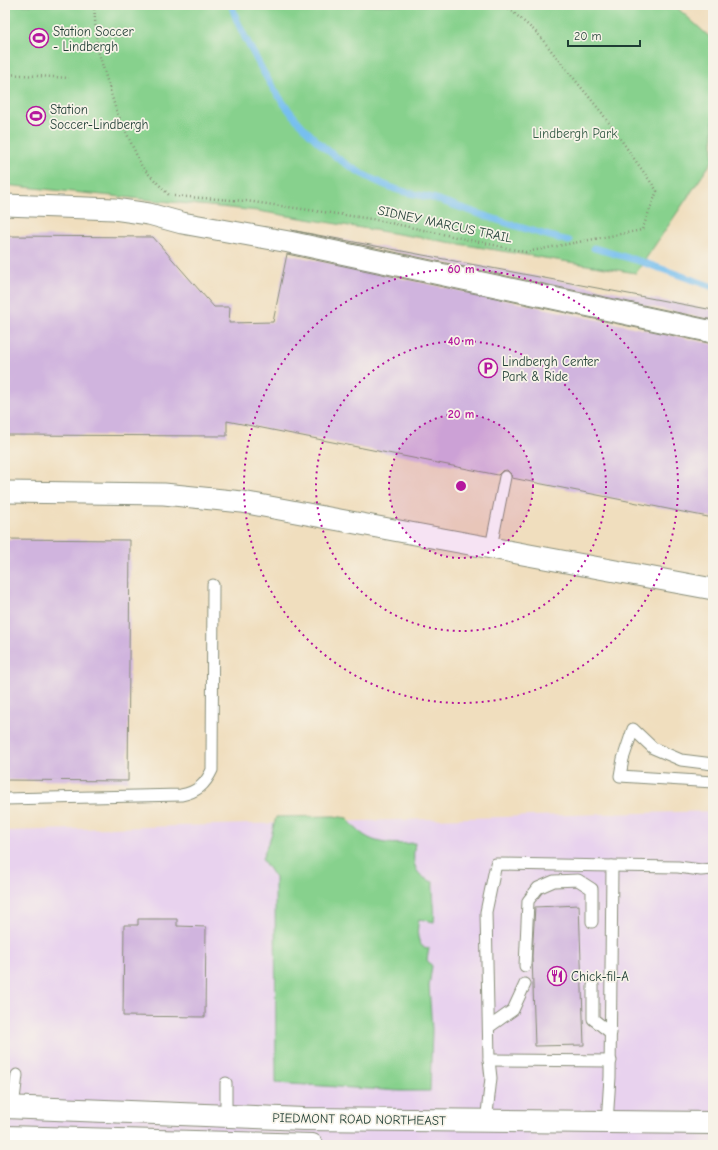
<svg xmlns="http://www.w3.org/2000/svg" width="718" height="1150" font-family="'Comic Neue',sans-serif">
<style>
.built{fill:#e8d2ee}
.green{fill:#87d18d;stroke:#538760}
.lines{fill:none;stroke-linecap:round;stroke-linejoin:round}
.stream{stroke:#77bfef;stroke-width:7}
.building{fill:#d0b4de}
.service-casing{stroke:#888e79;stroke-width:13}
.minor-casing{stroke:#888e79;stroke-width:23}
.secondary-casing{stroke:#888e79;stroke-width:24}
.path{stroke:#888e79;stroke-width:2.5;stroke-dasharray:1 3;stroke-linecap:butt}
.service{stroke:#fff;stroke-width:11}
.minor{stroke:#fff;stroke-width:21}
.secondary{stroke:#fff;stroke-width:22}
.ring{fill:none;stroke:#b5179e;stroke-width:2;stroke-dasharray:2 4}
.labels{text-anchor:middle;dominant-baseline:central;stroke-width:3.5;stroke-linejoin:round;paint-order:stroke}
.poi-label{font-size:13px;fill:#1f3d34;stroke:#f7f3e8;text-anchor:start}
.park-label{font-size:13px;fill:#345b46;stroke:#f7f3e8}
.street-label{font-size:13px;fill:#1f3d34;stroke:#f7f3e8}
.centre{fill:#b5179e;stroke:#f7f3e8;stroke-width:2}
.ring-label{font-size:12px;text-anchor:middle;font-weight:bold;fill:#b5179e;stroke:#f7f3e8;stroke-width:3.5;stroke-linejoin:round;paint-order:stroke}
</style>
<rect width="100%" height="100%" fill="#f7f3e8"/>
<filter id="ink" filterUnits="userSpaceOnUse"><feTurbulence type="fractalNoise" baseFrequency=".025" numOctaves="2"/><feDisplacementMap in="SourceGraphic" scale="8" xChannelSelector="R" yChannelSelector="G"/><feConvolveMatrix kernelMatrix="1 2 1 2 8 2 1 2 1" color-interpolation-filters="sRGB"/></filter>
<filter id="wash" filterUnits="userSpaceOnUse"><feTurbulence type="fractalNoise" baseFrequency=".012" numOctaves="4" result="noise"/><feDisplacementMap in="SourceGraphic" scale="16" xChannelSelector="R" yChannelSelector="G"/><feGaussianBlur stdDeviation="0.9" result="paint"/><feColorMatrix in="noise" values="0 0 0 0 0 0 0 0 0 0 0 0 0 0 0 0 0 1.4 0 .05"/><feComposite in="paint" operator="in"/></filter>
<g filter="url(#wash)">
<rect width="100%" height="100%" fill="#f0debe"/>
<polygon class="built" points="713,811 713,1145 5,1145 5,831"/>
<g class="green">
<polygon points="5,5 674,5 713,40 713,160 636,273 258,211 5,185"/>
<path d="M334,816L347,818C366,844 384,845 415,843C412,862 413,875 433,882C432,896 436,909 434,922L419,919C417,929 416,940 423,947L429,948L427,960L432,966L429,986L432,1030L430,1091H400L276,1083L275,878L262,859L271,836L276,817Z"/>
</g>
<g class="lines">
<g class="stream">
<path d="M232,5C234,20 250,46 257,60C288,120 331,165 395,189C409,194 423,195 436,199C481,215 524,230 569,241"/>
<polyline points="594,248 639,261 713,287"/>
</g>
</g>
<g id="blocks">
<g class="building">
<polygon points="291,230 713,310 713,320"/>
<polygon points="5,236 153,237 214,307 230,307 229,323 273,322 287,254 713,344 713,518 512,478 511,474 507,470 502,471 498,475 227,421 227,436 5,435"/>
<polygon points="5,539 130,540 128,781 5,780"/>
<polygon points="579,905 584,1045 535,1046 532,956 535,907"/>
<polygon points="138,919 177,919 177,926 206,927 205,1017 123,1016 124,925 138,925"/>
</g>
</g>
</g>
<g filter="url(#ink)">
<use href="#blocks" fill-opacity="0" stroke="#888e79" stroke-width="1"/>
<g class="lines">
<g class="service-casing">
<g id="service">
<polyline points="491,547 505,477"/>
<polyline points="713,764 681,760 653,748 633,729 623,759 620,776 713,782"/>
<path d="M5,799L181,795C197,792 205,785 212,770L213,585"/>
<polyline points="612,866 678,867 701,870 713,869"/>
<polyline points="525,966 528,901 538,888 554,881 578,880 592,889 592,922"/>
<polyline points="593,986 593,1019 611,1033"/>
<polyline points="489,1027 513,1010 525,984"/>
<polyline points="489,1060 611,1061"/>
<polyline points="13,1107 17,1075"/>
<polyline points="226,1115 226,1083"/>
<polyline points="486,1122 491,1078 489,1060 486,912 496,864 612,866 610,1077 607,1123"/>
</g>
</g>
<g class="minor-casing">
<g id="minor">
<polyline points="5,205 114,209 149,214 182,223 289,242 713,332"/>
<polyline points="5,492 164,494 242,502 713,589"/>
</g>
</g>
<g class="secondary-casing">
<g id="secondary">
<polyline points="5,1107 304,1119 713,1123"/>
<polyline points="5,1137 312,1145"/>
</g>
</g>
<g class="path">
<polyline points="94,5 97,47 116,110 142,167 169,195"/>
<polyline points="5,74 69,78"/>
<polyline points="174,196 246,201 372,219 526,252 642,230 657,191 602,113 537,33 505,5"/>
</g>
<use href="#service" class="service"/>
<use href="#minor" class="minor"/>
<use href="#secondary" class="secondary"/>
</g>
</g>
<circle cx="461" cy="486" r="72" fill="#b5179e" fill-opacity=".12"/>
<g class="ring">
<circle cx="461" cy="486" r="72"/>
<circle cx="461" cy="486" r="145"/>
<circle cx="461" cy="486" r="217"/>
</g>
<defs>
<g id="stadium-ring" transform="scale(1)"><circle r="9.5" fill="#f7f3e8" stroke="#b5179e" stroke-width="1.5"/><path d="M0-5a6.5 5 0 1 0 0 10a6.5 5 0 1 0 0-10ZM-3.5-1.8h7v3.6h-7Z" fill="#b5179e"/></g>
<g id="parking-ring" transform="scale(1)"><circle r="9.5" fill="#f7f3e8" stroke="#b5179e" stroke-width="1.5"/><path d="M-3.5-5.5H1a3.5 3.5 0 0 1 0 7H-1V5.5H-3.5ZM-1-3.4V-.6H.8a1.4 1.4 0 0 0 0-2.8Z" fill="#b5179e"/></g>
<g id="restaurant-ring" transform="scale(1)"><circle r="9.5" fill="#f7f3e8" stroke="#b5179e" stroke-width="1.5"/><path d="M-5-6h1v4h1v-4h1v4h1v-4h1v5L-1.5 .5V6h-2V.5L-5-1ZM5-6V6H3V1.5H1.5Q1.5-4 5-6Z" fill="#b5179e"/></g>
</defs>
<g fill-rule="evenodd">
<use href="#stadium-ring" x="39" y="38"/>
<use href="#stadium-ring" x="36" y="116"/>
<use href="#parking-ring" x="488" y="368"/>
<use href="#restaurant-ring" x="557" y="976"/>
</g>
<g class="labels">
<g class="poi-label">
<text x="53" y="31">Station Soccer<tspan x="53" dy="15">- Lindbergh</tspan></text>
<text x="50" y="109">Station<tspan x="50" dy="15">Soccer-Lindbergh</tspan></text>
<text x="502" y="361">Lindbergh Center<tspan x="502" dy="15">Park &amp; Ride</tspan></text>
<text x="571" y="976">Chick-fil-A</text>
</g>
<g class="park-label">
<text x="575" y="133">Lindbergh Park</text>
</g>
<g class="street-label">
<text transform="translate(445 224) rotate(12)">SIDNEY MARCUS TRAIL</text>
<text transform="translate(359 1119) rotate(1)">PIEDMONT ROAD NORTHEAST</text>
</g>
</g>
<circle cx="461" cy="486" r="6" class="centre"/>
<g class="ring-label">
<text x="461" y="273">60 m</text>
<text x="461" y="345">40 m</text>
<text x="461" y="418">20 m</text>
</g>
<rect width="718" height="1150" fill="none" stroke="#f7f3e8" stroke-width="20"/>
<path d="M568 40v6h72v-6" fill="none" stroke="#1f3d34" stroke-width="2"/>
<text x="574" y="40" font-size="12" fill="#1f3d34" stroke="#f7f3e8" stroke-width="3" paint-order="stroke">20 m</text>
</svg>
